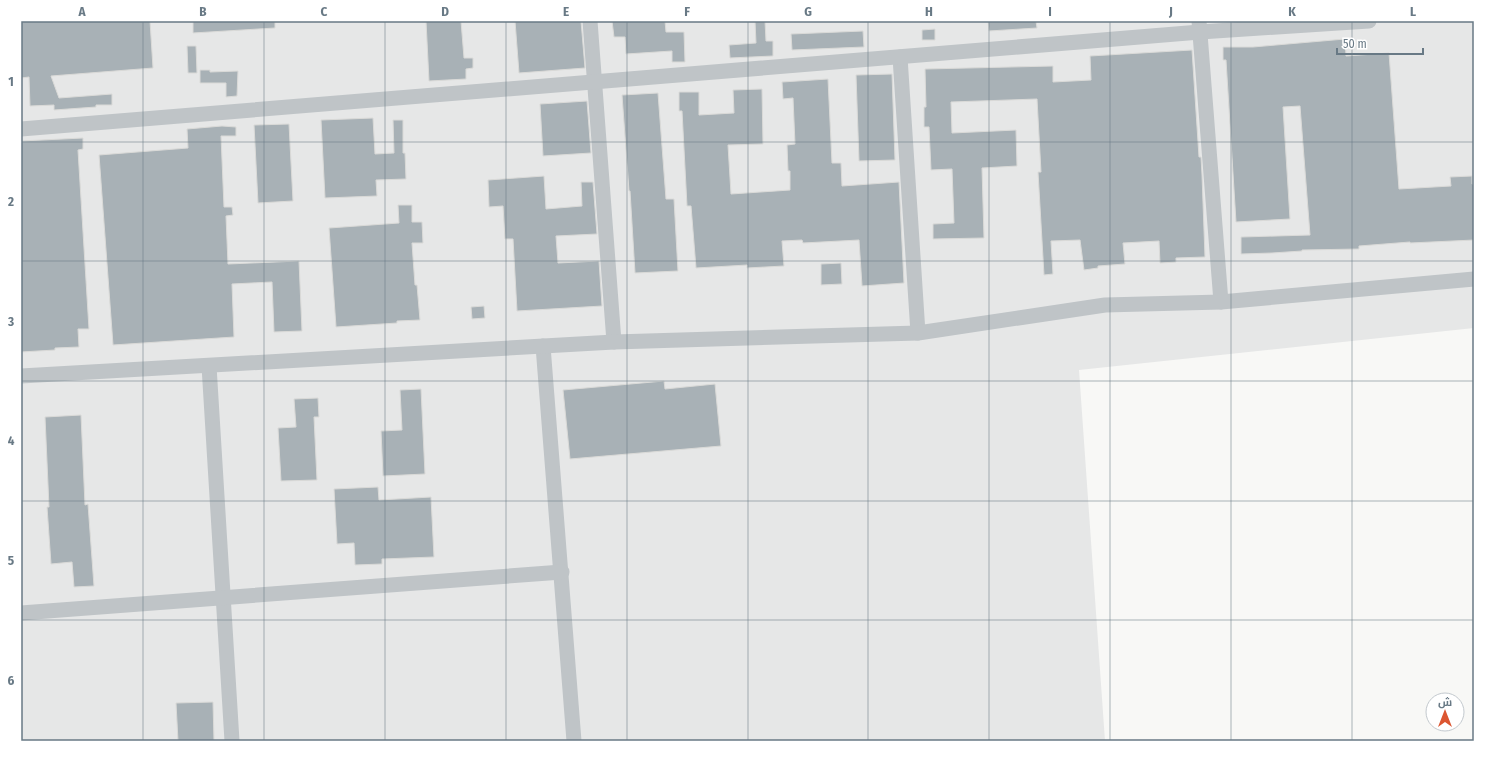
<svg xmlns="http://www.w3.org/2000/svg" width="1495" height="762" font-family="'Fira Sans Condensed',Cairo,sans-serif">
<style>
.built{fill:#e6e7e7}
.building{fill:#a8b1b6;stroke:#dadad8}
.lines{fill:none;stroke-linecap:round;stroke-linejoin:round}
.minor{stroke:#bfc4c7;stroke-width:15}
.grid{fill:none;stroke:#687985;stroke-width:1;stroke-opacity:0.55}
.neatline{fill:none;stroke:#687985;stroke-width:1.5}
.grid-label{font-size:13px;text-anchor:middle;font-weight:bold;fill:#687985}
</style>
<rect width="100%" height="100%" fill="#f8f8f6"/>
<polygon class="built" points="21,21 1474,21 1474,328 1079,370 1105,741 21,741"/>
<g class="building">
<polygon points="21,21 150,21 153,68 51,76 59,98 112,94 112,105 96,105 96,107 54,110 54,105 30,106 29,77 21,78"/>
<polygon points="193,21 275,21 275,28 193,33"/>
<polygon points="426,21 461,21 464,58 473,58 473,68 466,69 466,79 429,81"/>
<polygon points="515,21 581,21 585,68 519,73"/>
<polygon points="612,21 665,21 666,32 684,32 685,62 672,62 672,51 626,54 625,37 614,37"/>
<polygon points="755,21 765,21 766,41 773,41 773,56 730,58 729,45 756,43"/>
<polygon points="988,21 1036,21 1037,28 989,31"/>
<polygon points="935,29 935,40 922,40 922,30"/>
<polygon points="863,31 864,47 792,50 791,34"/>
<polygon points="1345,39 1346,56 1389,53 1399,189 1451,186 1450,177 1472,176 1472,184 1474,184 1474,240 1410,243 1410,242 1359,246 1359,249 1302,250 1302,251 1272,253 1241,254 1241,237 1310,235 1300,106 1283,107 1290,219 1236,222 1226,60 1223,60 1223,47 1253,47"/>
<polygon points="187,46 196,46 197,73 188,73"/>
<polygon points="1192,50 1199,157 1201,157 1202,175 1205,257 1176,258 1176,262 1160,263 1159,241 1123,243 1125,264 1098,266 1098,268 1084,270 1080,240 1051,241 1053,274 1044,275 1038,172 1041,172 1037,99 951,102 952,133 1016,130 1017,166 982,168 984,238 933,239 933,224 954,223 952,169 931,170 929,127 924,127 924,107 926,107 925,69 1053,66 1053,82 1091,80 1090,56"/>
<polygon points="200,70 210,70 210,72 238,71 237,96 226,97 226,83 200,83"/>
<polygon points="892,74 895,160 859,161 856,75"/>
<polygon points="828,79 832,163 841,163 842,186 899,182 904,283 862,286 859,240 803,243 802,240 782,241 784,266 747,268 747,265 696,268 691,206 687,206 682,111 679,111 679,92 699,92 699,115 734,113 733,90 762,89 763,144 728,145 731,194 790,190 790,171 788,171 787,145 795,144 793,98 783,99 782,82"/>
<polygon points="658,93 666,199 674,199 678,271 635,273 630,191 629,191 622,95"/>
<polygon points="587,101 591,153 543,156 540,104"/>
<polygon points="373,118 375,154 394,153 393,120 403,120 403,153 405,153 406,179 376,180 377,196 325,198 321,120"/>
<polygon points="289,124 293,201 258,203 254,125"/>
<polygon points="222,126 236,127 236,136 221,136 224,207 232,207 233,215 226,216 228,264 299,261 302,331 274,332 272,282 232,284 234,337 113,345 99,155 188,148 187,129"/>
<polygon points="83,138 83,149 78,150 89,329 78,329 79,347 55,348 55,350 21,352 21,141"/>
<polygon points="544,176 546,209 582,206 581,182 593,182 597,234 556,236 558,263 599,261 602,306 517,311 513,239 505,239 503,206 489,207 488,180"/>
<polygon points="398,205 412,205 412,222 422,222 423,243 412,243 415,285 417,285 420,320 397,321 397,323 336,327 329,228 399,223"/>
<polygon points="841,263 842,284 821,285 821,264"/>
<polygon points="484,306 485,318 472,319 471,307"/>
<polygon points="664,381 665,389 715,384 721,446 570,459 563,390"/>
<polygon points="421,389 425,474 383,476 381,431 402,430 400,390"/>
<polygon points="318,398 319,417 314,417 317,480 281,481 278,428 296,427 294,399"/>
<polygon points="81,415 85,505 88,504 94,586 74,587 72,562 51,564 47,507 49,507 45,417"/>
<polygon points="378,487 379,500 431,497 434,557 382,559 382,564 355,565 354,543 337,544 334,489"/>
<polygon points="213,702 214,741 178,741 176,703"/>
</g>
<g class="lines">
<g class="minor">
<polyline points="590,21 614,342"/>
<polyline points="1199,21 1221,302"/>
<polyline points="900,57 918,333"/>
<polyline points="21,129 1200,32 1369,21"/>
<polyline points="543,346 574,741"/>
<polyline points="209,366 232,741"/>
<polyline points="21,376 614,342 918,333 1105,305 1221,302 1474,279"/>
<polyline points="21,613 562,572"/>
</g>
</g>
<path class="grid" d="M143,21V741M264,21V741M385,21V741M506,21V741M627,21V741M748,21V741M868,21V741M989,21V741M1110,21V741M1231,21V741M1352,21V741M21,142H1474M21,261H1474M21,381H1474M21,501H1474M21,620H1474"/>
<rect width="1495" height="762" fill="none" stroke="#ffffff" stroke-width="44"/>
<g transform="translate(1445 712)"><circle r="19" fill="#ffffff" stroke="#c3c9ce"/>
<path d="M0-3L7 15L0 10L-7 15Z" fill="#dc5631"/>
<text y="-6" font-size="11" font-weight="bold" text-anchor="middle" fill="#687985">ش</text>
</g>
<path d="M1337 48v6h86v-6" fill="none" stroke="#687985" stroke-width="2"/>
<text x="1343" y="48" font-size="12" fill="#687985" stroke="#ffffff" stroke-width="3" paint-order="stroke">50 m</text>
<rect x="22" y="22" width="1451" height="718" class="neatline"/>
<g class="grid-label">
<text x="82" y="16">A</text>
<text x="203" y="16">B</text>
<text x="324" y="16">C</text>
<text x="445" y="16">D</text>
<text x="566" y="16">E</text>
<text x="687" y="16">F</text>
<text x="808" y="16">G</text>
<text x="929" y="16">H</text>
<text x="1050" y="16">I</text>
<text x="1171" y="16">J</text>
<text x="1292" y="16">K</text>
<text x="1413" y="16">L</text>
<text x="11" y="86">1</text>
<text x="11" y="206">2</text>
<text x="11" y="326">3</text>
<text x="11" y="445">4</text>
<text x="11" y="565">5</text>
<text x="11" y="685">6</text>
</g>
</svg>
